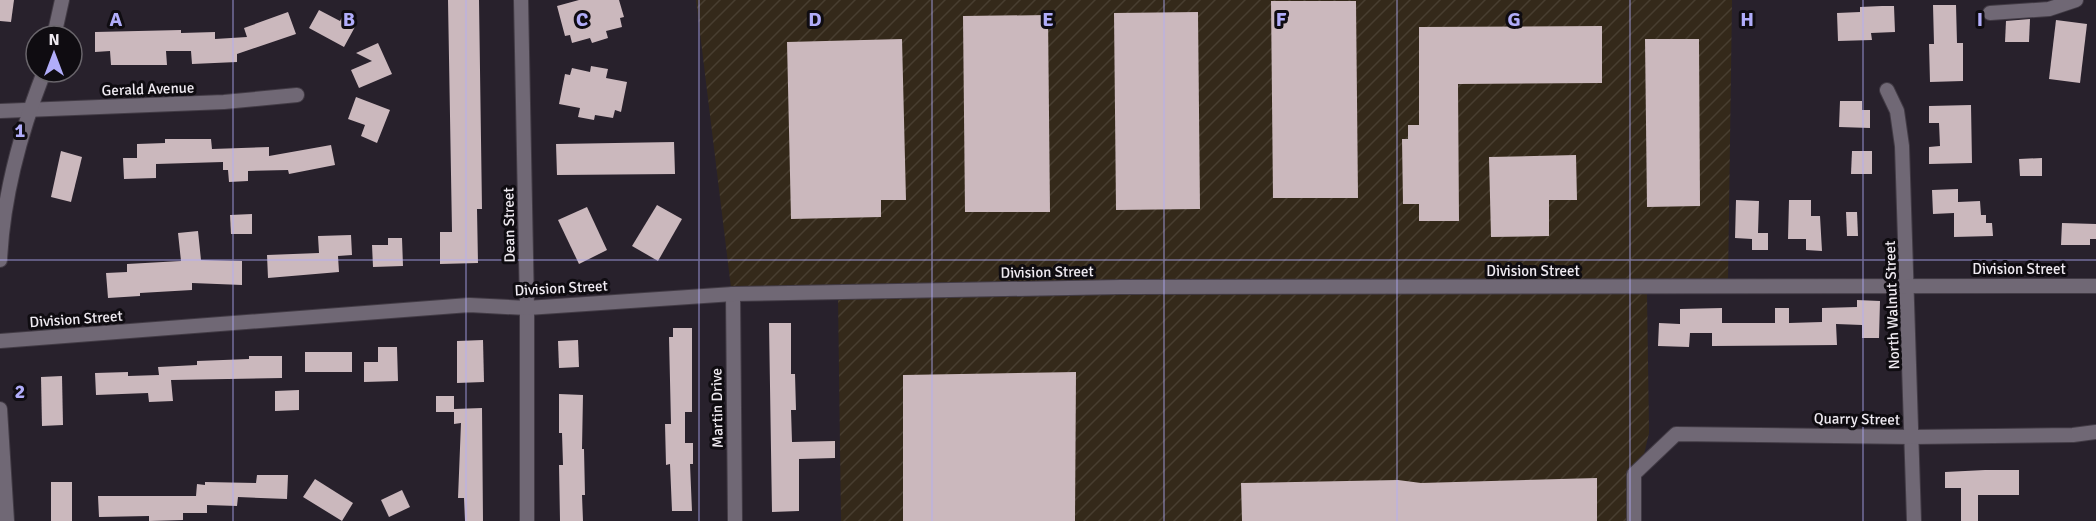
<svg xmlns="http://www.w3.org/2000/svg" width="2096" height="521" font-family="Signika,sans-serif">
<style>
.industrial{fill:url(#industrial-furrows)}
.building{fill:#cbb8bd}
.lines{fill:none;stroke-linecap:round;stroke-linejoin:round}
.street-casing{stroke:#423b45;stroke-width:16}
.street{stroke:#706875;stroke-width:14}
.grid{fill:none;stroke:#b1adfa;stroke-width:1.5;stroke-opacity:0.55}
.labels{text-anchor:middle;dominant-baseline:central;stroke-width:6;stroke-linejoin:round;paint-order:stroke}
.street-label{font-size:15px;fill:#efeaf1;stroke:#0f0c11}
.grid-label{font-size:20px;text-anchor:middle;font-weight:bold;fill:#b1adfa;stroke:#0f0c11;stroke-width:6;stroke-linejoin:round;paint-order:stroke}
</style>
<defs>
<pattern id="industrial-furrows" width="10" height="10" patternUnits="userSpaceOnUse" patternTransform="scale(1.5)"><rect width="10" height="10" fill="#34291a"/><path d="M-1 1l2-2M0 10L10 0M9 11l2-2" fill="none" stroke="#483e30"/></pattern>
</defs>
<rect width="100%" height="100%" fill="#28212c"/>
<polygon class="industrial" points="696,0 1732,0 1728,282 1647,293 1649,433 1639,476 1636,521 841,521 838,295 732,296"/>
<g class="building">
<polygon points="0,0 14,0 11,22 0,21"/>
<polygon points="448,0 479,0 482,209 477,209 478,263 440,264 440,232 452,232"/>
<polygon points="579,0 619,0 624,17 620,18 622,27 606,31 608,38 592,43 590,38 572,43 570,35 565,36 557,6"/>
<polygon points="1271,1 1356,1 1358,198 1273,198"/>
<polygon points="1933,5 1956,5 1957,43 1963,43 1963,81 1930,82 1929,44 1934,44"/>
<polygon points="1882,6 1894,6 1895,32 1871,33 1872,40 1838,41 1837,13 1860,12 1860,7"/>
<polygon points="319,10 340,21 342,17 356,25 344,47 309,28"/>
<polygon points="288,12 296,34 237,54 237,62 192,64 191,51 166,51 167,65 111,65 110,51 95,52 95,32 181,30 181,33 215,32 215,39 247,37 244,28"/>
<polygon points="1198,12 1200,209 1116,210 1114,13"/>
<polygon points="1048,15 1050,212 965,212 963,16"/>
<polygon points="2030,19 2029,42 2005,42 2006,21"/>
<polygon points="2056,20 2087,24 2080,83 2049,79"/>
<polygon points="1602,26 1602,83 1458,84 1459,221 1419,221 1419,204 1403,204 1402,139 1408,139 1408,125 1419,125 1419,27"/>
<polygon points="902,39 906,200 881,200 881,217 791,219 787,42"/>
<polygon points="1645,39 1699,39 1700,206 1647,207"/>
<polygon points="378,43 392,74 359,88 351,70 372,61 356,53"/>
<polygon points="591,66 608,69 606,78 627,82 621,112 615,110 613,118 595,115 594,120 578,117 580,108 559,104 565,74 570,75 572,68 590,72"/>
<polygon points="356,97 390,110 377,143 361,136 365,125 348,119"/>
<polygon points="1840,101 1862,101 1862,110 1870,110 1870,128 1839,127"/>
<polygon points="1971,105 1972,163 1929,164 1929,147 1940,146 1939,123 1929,123 1929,106"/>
<polygon points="165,139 211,139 212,149 269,147 269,156 331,145 335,165 289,174 288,170 248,171 248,181 229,182 228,170 223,170 223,162 156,164 156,178 124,179 123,158 137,158 137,144 165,143"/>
<polygon points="674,142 675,174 557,175 556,144"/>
<polygon points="61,151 82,157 71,202 51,197"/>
<polygon points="1852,151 1872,151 1872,174 1851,174"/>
<polygon points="1576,155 1577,200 1549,200 1549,236 1491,237 1489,157"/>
<polygon points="2042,158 2042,176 2020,176 2019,159"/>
<polygon points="1958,189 1958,202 1980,201 1981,215 1986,215 1986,223 1992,223 1993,236 1954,237 1954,213 1933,214 1932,190"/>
<polygon points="1736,200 1759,201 1758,233 1768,233 1768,250 1752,250 1752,239 1735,238"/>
<polygon points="1789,200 1811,200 1811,216 1820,216 1822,251 1806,250 1806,239 1788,239"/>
<polygon points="657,205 682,219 658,261 632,246"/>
<polygon points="587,207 607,250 579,264 558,220"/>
<polygon points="1846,212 1857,212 1858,236 1847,236"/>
<polygon points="252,214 252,234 231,234 230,215"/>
<polygon points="2062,223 2096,224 2096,239 2090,239 2090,245 2061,245"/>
<polygon points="198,231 201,260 242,261 242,285 192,283 192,290 140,293 140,296 108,298 106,273 127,272 127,264 181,261 178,233"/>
<polygon points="351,235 352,255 338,256 339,272 268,278 267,255 319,253 318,236"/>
<polygon points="388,238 402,238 403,266 373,267 372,245 388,245"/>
<polygon points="1857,300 1880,301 1879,338 1862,338 1862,325 1836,324 1837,345 1712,346 1712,333 1690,333 1689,347 1658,346 1659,323 1680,324 1680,309 1722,308 1722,323 1775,323 1775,308 1789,308 1789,323 1822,322 1822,308 1857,307"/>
<polygon points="769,323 791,323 791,374 795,374 796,410 791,410 792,442 835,441 835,458 799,459 799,511 772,512"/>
<polygon points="673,328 692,328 692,412 685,412 685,443 693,443 693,464 690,464 692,511 672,511 670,464 666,465 665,424 671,424 669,337 673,337"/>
<polygon points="483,340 484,382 457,383 457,341"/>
<polygon points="578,340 579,367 559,368 558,341"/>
<polygon points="378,347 397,347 398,381 364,382 364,362 378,362"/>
<rect x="305" y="352" width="47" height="20"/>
<polygon points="249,356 282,356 282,378 171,380 173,401 149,402 148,393 96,395 95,373 128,372 128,376 159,375 158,367 197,365 197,361 249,359"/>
<polygon points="1076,372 1075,521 903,521 903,375"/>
<polygon points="62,376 63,425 42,426 41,377"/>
<polygon points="299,390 299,410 275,411 275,391"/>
<polygon points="559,394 583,395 582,449 584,449 585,495 582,495 583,521 560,521 559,465 563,465 562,433 559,433"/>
<polygon points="436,396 454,396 454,409 482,408 483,521 465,521 464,498 458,498 461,423 454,424 454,412 436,412"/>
<polygon points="1985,470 2019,470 2019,495 1978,495 1978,521 1961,521 1961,488 1945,488 1945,472"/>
<polygon points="257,475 288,475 287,499 238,497 237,506 207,505 207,513 183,513 183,520 149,521 149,516 99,517 98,496 196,496 197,484 205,485 205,482 256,483"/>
<polygon points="1597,478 1597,521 1242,521 1241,483 1398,480 1421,483"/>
<polygon points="315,479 353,503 342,521 303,497"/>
<rect x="51" y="482" width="21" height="39"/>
<polygon points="402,490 410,507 389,517 381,500"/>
</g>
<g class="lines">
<g class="street-casing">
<g id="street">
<polyline points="521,0 527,308 527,521"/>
<polyline points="1990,13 2049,9 2076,0"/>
<polyline points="54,36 62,0"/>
<polyline points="1887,90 1897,111 1902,146 1914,521"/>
<polyline points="0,111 224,102 297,95"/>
<path d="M0,260C3,197 21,131 44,72"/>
<polyline points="733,294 735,521"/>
<polyline points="0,341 469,305 527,308 733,294 1121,287 2096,286"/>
<polyline points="0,409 7,521"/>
<polyline points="1634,521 1634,474 1676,434 1912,437 2073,435 2096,432"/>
</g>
</g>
<use href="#street" class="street"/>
</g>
<path class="grid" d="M233,0V521M466,0V521M699,0V521M932,0V521M1164,0V521M1397,0V521M1630,0V521M1863,0V521M0,260H2096"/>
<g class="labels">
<g class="street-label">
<text transform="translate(148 89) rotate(-2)">Gerald Avenue</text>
<text transform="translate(509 225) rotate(-91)">Dean Street</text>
<text x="2019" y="269">Division Street</text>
<text x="1533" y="271">Division Street</text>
<text transform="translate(1047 272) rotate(-1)">Division Street</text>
<text transform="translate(561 288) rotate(-3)">Division Street</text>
<text transform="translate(1892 305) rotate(-92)">North Walnut Street</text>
<text transform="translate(76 319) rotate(-4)">Division Street</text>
<text transform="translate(717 408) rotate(-91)">Martin Drive</text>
<text transform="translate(1857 419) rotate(1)">Quarry Street</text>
</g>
</g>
<g class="grid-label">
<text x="116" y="26">A</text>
<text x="349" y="26">B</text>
<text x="582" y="26">C</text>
<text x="815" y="26">D</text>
<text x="1048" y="26">E</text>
<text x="1281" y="26">F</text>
<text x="1514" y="26">G</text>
<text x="1747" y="26">H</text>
<text x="1980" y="26">I</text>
<text x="20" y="137">1</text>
<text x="20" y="398">2</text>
</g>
<g transform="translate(54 54)"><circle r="28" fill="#0f0c11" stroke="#69656b" stroke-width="1.5"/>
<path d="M0-4.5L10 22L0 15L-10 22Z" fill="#b1adfa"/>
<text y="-9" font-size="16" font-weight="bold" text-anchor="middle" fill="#efeaf1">N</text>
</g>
</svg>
